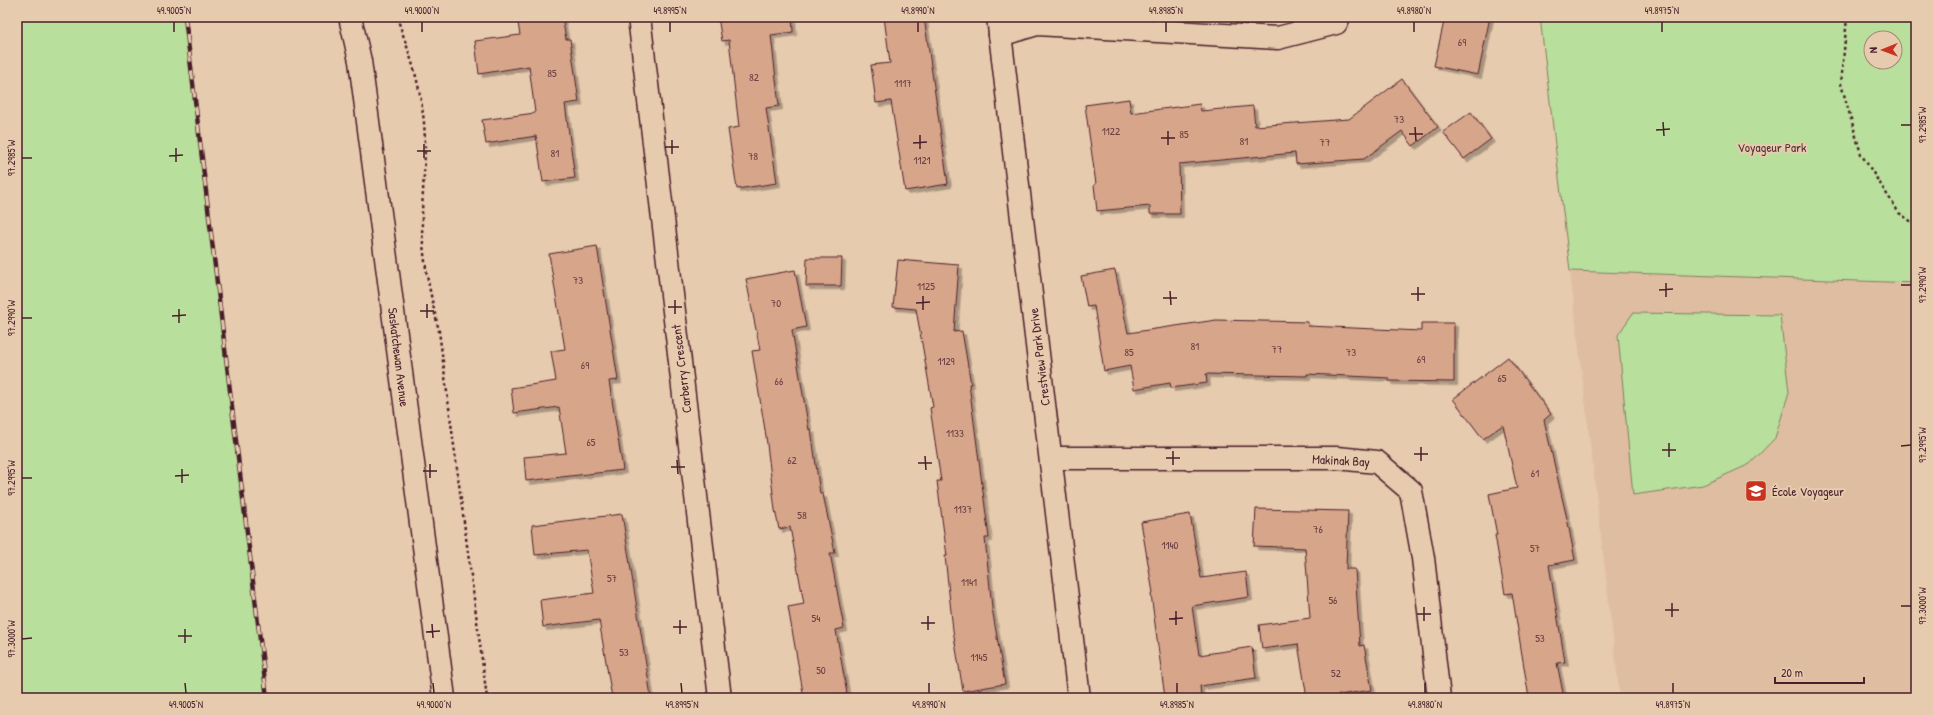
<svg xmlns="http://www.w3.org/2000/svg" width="1933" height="715" font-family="'Patrick Hand',sans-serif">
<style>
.built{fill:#dfbda1}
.green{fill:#b8df9b;stroke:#817f63;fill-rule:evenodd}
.building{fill:#d7a58a;stroke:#4a1f2b;filter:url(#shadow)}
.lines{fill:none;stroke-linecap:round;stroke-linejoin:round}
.street-casing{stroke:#4a1f2b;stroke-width:25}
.secondary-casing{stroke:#4a1f2b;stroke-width:25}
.path{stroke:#4a1f2b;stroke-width:2.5;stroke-dasharray:3 3;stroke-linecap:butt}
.street{stroke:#e7cbae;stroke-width:22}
.secondary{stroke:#e7cbae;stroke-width:22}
.rail-casing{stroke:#4a1f2b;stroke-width:4.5}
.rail{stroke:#e7cbae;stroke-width:3;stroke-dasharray:9;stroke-linecap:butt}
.ticks{fill:none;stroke:#4a1f2b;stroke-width:1.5}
.labels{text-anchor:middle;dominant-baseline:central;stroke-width:4;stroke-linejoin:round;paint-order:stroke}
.number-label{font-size:11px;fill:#6d4043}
.park-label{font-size:13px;fill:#553236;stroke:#e7cbae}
.street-label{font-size:13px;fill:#4a1f2b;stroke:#e7cbae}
.poi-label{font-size:13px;fill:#4a1f2b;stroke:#e7cbae;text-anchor:start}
.neatline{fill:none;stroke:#4a1f2b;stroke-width:1.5}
.ticks-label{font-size:10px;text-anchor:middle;fill:#4a1f2b}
</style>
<defs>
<filter id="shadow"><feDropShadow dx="3.5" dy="3.5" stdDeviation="0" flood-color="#0004"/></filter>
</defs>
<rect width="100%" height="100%" fill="#e7cbae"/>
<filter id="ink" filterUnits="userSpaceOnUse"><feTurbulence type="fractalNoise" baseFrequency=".025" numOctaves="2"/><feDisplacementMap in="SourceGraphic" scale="8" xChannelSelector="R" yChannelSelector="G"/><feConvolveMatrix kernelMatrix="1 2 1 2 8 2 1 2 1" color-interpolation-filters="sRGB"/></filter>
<g filter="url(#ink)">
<polygon class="built" points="1570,271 1916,283 1916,698 1620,698"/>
<g class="green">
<polygon points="17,17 185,17 267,698 17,698"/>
<path d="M1540,17H1916V283L1570,271ZM1871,38H1895V62H1871Z"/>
<polygon points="1633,313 1780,315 1789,392 1775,438 1750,464 1703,485 1633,495 1618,335"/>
</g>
<g class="building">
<polygon points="517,17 562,17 566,39 570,39 579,102 565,104 575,178 543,182 536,136 486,144 482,120 535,113 529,66 479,74 475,41 520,35"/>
<polygon points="718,17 792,17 793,32 771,35 779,106 766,108 777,183 737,189 728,129 739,127 729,40 722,41"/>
<polygon points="884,17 924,17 948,184 905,191 891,101 876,103 871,65 890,63"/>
<polygon points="1445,17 1490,17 1478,75 1434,66"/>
<polygon points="1402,79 1438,127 1413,146 1402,131 1364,159 1296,164 1295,153 1179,164 1180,214 1150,214 1150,206 1097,211 1094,185 1096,184 1085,105 1129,99 1131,113 1200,104 1201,111 1253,106 1255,126 1349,119"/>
<polygon points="1471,112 1491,139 1464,159 1443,132"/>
<polygon points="597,246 618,380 609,381 623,470 526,481 524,457 566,453 559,407 514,413 511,388 556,381 551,351 565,349 549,254"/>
<polygon points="807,258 842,258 841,286 806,286"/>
<polygon points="898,260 959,265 954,332 962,331 971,384 969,384 989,538 985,538 992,608 1005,684 963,691 953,630 945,556 947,556 937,481 941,481 930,408 933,407 916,309 893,307"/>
<polygon points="795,270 806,327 792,330 809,430 811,429 820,494 823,494 835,553 830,553 844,628 836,630 847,694 821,698 804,698 788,607 804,604 790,527 779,529 775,510 766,436 752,351 760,350 746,279"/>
<polygon points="1115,270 1128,333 1216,320 1308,322 1308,326 1421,331 1421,323 1454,323 1454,382 1389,381 1389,378 1307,374 1307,376 1206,374 1207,383 1171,388 1170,383 1134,389 1130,366 1104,371 1094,306 1087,307 1081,276"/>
<polygon points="1508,357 1551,414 1544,420 1568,523 1575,560 1549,565 1565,662 1557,663 1564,698 1529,698 1512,593 1505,594 1495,535 1497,535 1489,494 1517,488 1503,425 1483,439 1453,399"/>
<polygon points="1256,509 1348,511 1346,569 1355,569 1360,646 1364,645 1372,690 1338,695 1338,698 1307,698 1298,644 1262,649 1259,625 1310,618 1305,548 1254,546"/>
<polygon points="622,514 648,677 651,698 612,698 599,620 543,627 540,600 594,593 587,550 535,555 532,525"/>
<polygon points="1190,514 1201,578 1246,572 1249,597 1192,606 1199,655 1252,647 1256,678 1200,686 1201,698 1165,698 1151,594 1153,593 1141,522"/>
</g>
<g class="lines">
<g class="street-casing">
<g id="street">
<polyline points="639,17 720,698"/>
<polyline points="998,17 1079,698"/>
<polyline points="1000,35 1037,24 1278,38 1336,23 1339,17"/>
<polyline points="1051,458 1337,458 1377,462 1411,491 1423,558 1439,698"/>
</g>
</g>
<g class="secondary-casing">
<polyline id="secondary" points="350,17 360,61 444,698"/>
</g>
<g class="path">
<path d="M397,17C407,47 418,76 422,107C428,143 423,178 422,214C421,253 430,293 439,331L487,698"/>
<polyline points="1847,17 1841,84 1861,154 1899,213 1916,225"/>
</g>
<use href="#street" class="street"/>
<use href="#secondary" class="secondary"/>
<g class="rail-casing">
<polyline id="rail" points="185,17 267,698"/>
</g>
<use href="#rail" class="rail"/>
</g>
</g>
<path class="ticks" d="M174,22V32M422,22V32M670,22V32M918,22V32M1166,22V32M1414,22V32M1662,22V32M1663,122L1664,136M1901,125H1911M1415,127L1416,141M1656,130L1670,129M1168,131V145M1409,134H1423M920,135V149M1161,138H1175M672,140V154M913,143L927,142M424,144V158M665,147H679M176,148V162M417,151H431M169,156L183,155M22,158H32M1666,283V297M1901,285H1911M1418,287V301M1659,290L1673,289M1170,291L1171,305M1411,294H1425M923,296V310M1163,298H1177M675,300V314M916,303L930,302M427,304V318M668,307H682M179,309V323M420,311H434M172,316L186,315M22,318H32M1669,443V457M1901,446L1911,445M1421,447V461M1662,450H1676M1173,451V465M1414,454H1428M925,456L926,470M1166,458H1180M677,460L678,474M918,463H932M430,464V478M671,467H685M182,469V483M423,471H437M175,476L189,475M22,478H32M1672,603V617M1901,606H1911M1424,607V621M1665,610H1679M1176,611V625M1417,614H1431M928,616V630M1169,619L1183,618M680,620V634M921,623H935M432,624L433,638M673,627H687M185,629V643M426,632L440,631M178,636H192M22,639L32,638M185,683L186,693M433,683L434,693M681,683L682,693M929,683V693M1177,683V693M1425,683V693M1673,683V693"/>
<defs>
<g id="school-square" transform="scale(1.15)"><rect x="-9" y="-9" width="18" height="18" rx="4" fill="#c8321e" stroke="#e7cbae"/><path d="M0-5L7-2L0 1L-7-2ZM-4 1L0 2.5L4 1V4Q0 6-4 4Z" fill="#fff"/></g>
</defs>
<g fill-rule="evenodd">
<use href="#school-square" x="1756" y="491"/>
</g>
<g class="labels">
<g class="number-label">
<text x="1462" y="42">69</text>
<text x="552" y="73">85</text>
<text x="754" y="77">82</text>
<text x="903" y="83">1117</text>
<text x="1399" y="119">73</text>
<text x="1111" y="131">1122</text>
<text x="1184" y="134">85</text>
<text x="1244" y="141">81</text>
<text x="1325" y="142">77</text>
<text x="555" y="153">81</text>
<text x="753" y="156">78</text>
<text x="922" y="160">1121</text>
<text x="578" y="280">73</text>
<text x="926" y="286">1125</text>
<text x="776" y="303">70</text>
<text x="1195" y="346">81</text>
<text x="1277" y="349">77</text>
<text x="1129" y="352">85</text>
<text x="1351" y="352">73</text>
<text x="1421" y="359">69</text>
<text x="946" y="361">1129</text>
<text x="585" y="365">69</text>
<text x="1502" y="378">65</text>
<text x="779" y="381">66</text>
<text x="955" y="433">1133</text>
<text x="591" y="442">65</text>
<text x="792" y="460">62</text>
<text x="1535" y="473">61</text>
<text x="963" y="509">1137</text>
<text x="802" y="515">58</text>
<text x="1318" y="529">76</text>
<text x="1170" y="545">1140</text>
<text x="1535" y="548">57</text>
<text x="612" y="578">57</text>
<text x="969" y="582">1141</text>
<text x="1333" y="600">56</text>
<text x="816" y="618">54</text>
<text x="1540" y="638">53</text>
<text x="624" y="652">53</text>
<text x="979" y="657">1145</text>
<text x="821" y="670">50</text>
<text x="1336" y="673">52</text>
</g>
<g class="park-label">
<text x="1772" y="147">Voyageur Park</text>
</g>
<g class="street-label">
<text transform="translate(399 357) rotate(83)">Saskatchewan Avenue</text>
<text transform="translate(1039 357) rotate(-97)">Crestview Park Drive</text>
<text transform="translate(681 369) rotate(-97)">Carberry Crescent</text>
<text transform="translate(1341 460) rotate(3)">Makinak Bay</text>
</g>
<g class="poi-label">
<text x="1772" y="491">École Voyageur</text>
</g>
</g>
<rect width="1933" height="715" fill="none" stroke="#e7cbae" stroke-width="44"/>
<g transform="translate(1883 50) rotate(269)"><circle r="19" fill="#e7cbae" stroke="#a8867a"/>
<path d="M0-3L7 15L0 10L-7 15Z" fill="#c8321e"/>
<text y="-6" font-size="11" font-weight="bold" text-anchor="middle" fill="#4a1f2b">N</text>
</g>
<path d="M1775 677v6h89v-6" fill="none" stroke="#4a1f2b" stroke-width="2"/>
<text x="1781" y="677" font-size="12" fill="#4a1f2b" stroke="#e7cbae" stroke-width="3" paint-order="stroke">20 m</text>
<rect x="22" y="22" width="1889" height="671" class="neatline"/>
<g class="ticks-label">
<text x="174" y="14">49.9005°N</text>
<text x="422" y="14">49.9000°N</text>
<text x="670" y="14">49.8995°N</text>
<text x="918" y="14">49.8990°N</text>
<text x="1166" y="14">49.8985°N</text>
<text x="1414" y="14">49.8980°N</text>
<text x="1662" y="14">49.8975°N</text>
<text transform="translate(1922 125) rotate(-90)" y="4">97.2985°W</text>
<text transform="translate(11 158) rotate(-90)" y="4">97.2985°W</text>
<text transform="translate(1922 285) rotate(-90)" y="4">97.2990°W</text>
<text transform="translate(11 318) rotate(-90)" y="4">97.2990°W</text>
<text transform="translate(1922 445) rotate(-90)" y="4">97.2995°W</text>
<text transform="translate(11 478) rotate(-90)" y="4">97.2995°W</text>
<text transform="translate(1922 606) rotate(-90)" y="4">97.3000°W</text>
<text transform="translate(11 639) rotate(-90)" y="4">97.3000°W</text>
<text x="186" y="708">49.9005°N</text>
<text x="434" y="708">49.9000°N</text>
<text x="682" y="708">49.8995°N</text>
<text x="929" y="708">49.8990°N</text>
<text x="1177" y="708">49.8985°N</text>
<text x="1425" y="708">49.8980°N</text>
<text x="1673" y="708">49.8975°N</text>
</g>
</svg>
